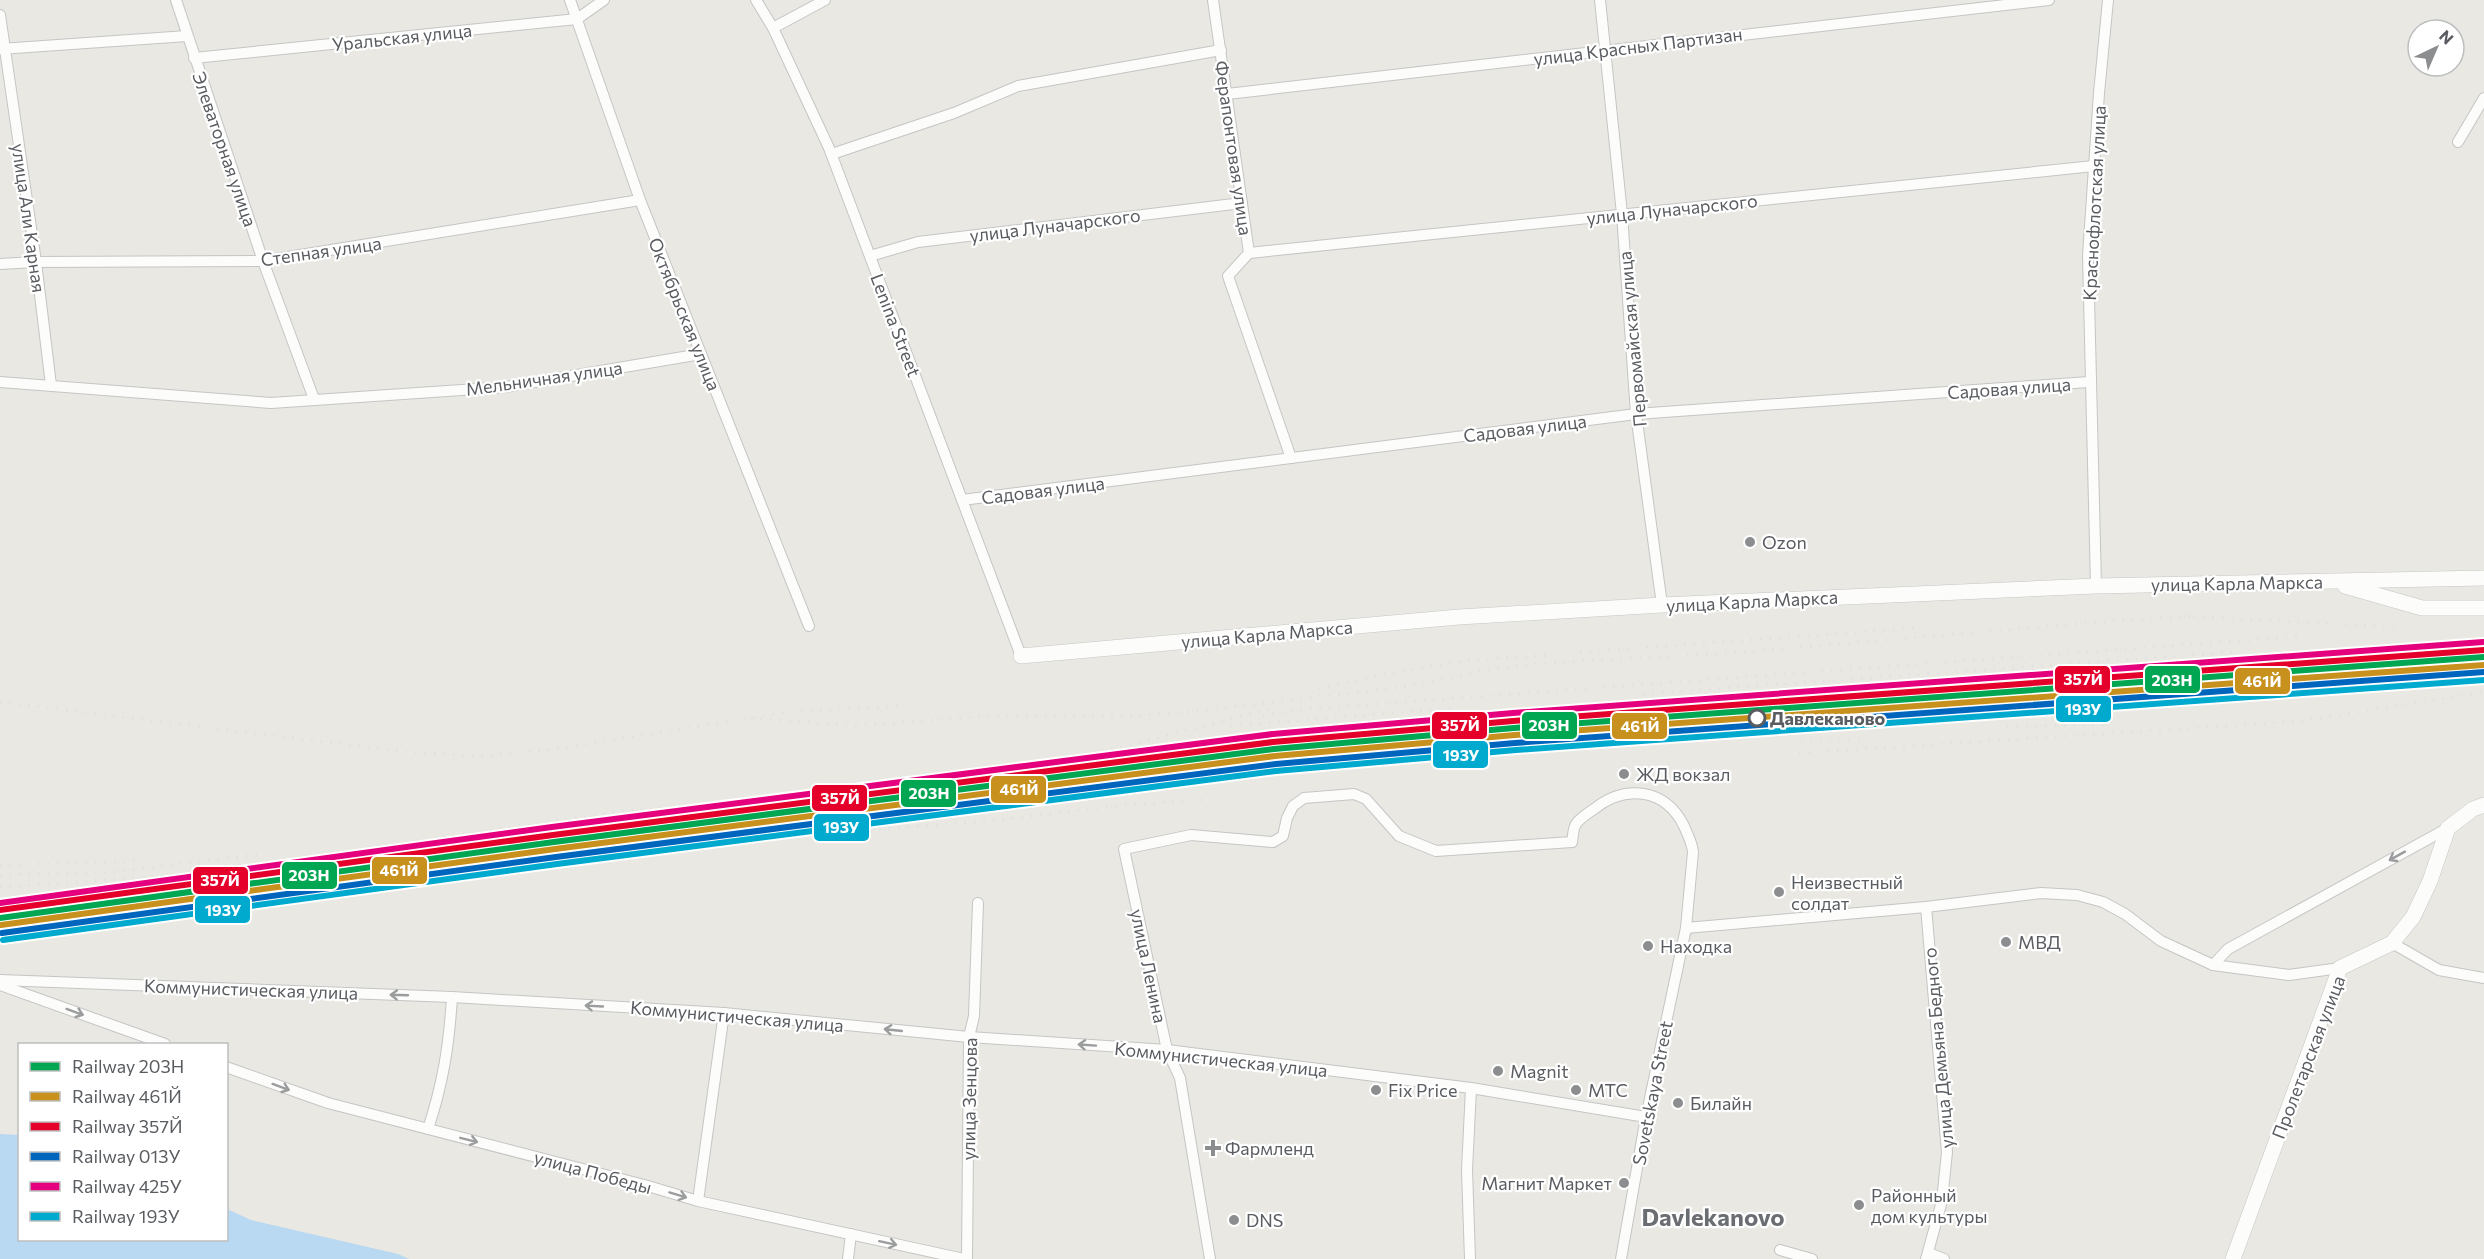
<svg xmlns="http://www.w3.org/2000/svg" width="2484" height="1259" font-family="Commissioner,sans-serif">
<style>
.water{fill:#b9d8f1}
.lines{fill:none;stroke-linecap:round;stroke-linejoin:round}
.street-casing{stroke:#c5c5c5;stroke-width:12}
.secondary-casing{stroke:#c5c5c5;stroke-width:16}
.street{stroke:#fcfcfb;stroke-width:10}
.secondary{stroke:#fcfcfb;stroke-width:15}
.rail{stroke:#e1e1e0;stroke-width:3;stroke-dasharray:1.5 8;stroke-linecap:butt}
.rail-1-casing{stroke:#fff;stroke-width:10}
.rail-2-casing{stroke:#fff;stroke-width:10}
.rail-3-casing{stroke:#fff;stroke-width:10}
.rail-4-casing{stroke:#fff;stroke-width:10}
.rail-5-casing{stroke:#fff;stroke-width:10}
.rail-6-casing{stroke:#fff;stroke-width:10}
.rail-1{stroke:#00a651;stroke-width:6}
.rail-2{stroke:#c8901d;stroke-width:6}
.rail-3{stroke:#e4002b;stroke-width:6}
.rail-4{stroke:#0065bd;stroke-width:6}
.rail-5{stroke:#e5007d;stroke-width:6}
.rail-6{stroke:#00a9ce;stroke-width:6}
.oneway{stroke:#9a9c9e}
.poi-dot{fill:#8b8d8e;stroke:#fff;stroke-width:2}
.stop-dot{fill:#fff;stroke:#595c60;stroke-width:3}
.labels{text-anchor:middle;dominant-baseline:central;stroke-width:4.5;stroke-linejoin:round;paint-order:stroke}
.street-label{font-size:18px;fill:#595c60;stroke:#fff}
.poi-label{font-size:18px;fill:#595c60;stroke:#fff;text-anchor:start}
.stop-label{font-size:18px;font-weight:bold;fill:#595c60;stroke:#fff;text-anchor:start}
.district-label{font-size:24px;font-weight:bold;fill:#6a6e72;stroke:#fff}
.line-badge{stroke:#fff;stroke-width:2}
.badge-label{font-size:16px;text-anchor:middle;font-weight:bold;fill:#fff}
</style>
<rect width="100%" height="100%" fill="#e9e8e3"/>
<polygon class="water" points="0,1134 19,1135 20,1240 226,1240 227,1209 251,1220 398,1254 409,1259 0,1259"/>
<g class="lines">
<g class="street-casing">
<g id="street">
<polyline points="176,0 263,261 314,399"/>
<polyline points="570,0 640,200 809,626"/>
<polyline points="756,0 773,28 829,148 1021,656"/>
<polyline points="1213,0 1249,253 1228,276 1291,458"/>
<polyline points="1600,0 1622,214 1636,414 1662,605"/>
<polyline points="0,15 36,262 51,385"/>
<polyline points="773,28 825,0"/>
<polyline points="0,49 187,36"/>
<polyline points="194,58 577,19 604,0"/>
<polyline points="1227,94 2049,0"/>
<polyline points="2458,142 2484,98"/>
<polyline points="832,154 954,113 1018,86 1221,50"/>
<polyline points="1249,253 2094,166"/>
<polyline points="870,256 918,242 1242,203"/>
<polyline points="0,264 36,262 263,261 640,200"/>
<polyline points="0,382 271,403 506,387 701,354"/>
<polyline points="962,500 1636,414 2089,382"/>
<polyline points="2096,586 2088,256 2099,93 2108,0"/>
<polyline points="1686,928 1926,907 2041,893 2077,895 2103,902 2125,914 2161,941 2213,965 2289,975 2340,968"/>
<polyline points="2392,943 2439,970 2484,978"/>
<polyline points="2213,965 2228,949 2448,828"/>
<polyline points="0,980 452,997 724,1013 969,1037 1167,1050 1471,1088 1646,1117"/>
<polyline points="0,985 165,1044"/>
<polyline points="226,1067 328,1103 648,1186 698,1201 964,1259"/>
<path d="M428,1129C443,1083 449,1046 452,997"/>
<polyline points="698,1201 724,1013"/>
<polyline points="1780,1250 1812,1259"/>
<polyline points="1929,1253 1944,1259"/>
<polyline points="848,1259 851,1234"/>
<polyline points="967,1259 969,1037 974,1016 978,903"/>
<path d="M1210,1259L1180,1078L1167,1050L1124,849L1191,835L1273,842L1283,836L1287,818L1293,806L1304,798L1354,794L1366,799L1399,836L1436,851L1572,842C1573,837 1573,828 1576,824C1579,819 1588,813 1594,809C1625,784 1665,788 1684,826C1688,836 1692,842 1693,852L1686,928L1646,1117L1621,1259"/>
<polyline points="1470,1259 1467,1170 1471,1088"/>
<polyline points="1926,1259 1942,1201 1947,1152 1926,907"/>
</g>
</g>
<g class="secondary-casing">
<g id="secondary">
<polyline points="2345,586 2422,608 2484,608"/>
<polyline points="1021,656 1459,617 1662,605 2096,586 2484,578"/>
<polyline points="2233,1259 2340,968 2392,943 2413,917 2430,881 2448,828 2473,809 2484,805"/>
</g>
</g>
<use href="#street" class="street"/>
<use href="#secondary" class="secondary"/>
<g class="rail">
<polyline points="2184,616 2394,627"/>
<polyline points="1580,652 1918,628"/>
<polyline points="1319,689 1391,673 1464,661 1550,655"/>
<polyline points="1643,694 2233,652"/>
<polyline points="0,702 408,752 482,756 555,749 789,712 901,706"/>
<polyline points="1263,716 1296,710 2303,636"/>
<polyline points="751,718 856,726 973,717 1114,717 1189,712 1403,687 1496,668 1562,662 1730,653 2125,620 2193,617"/>
<polyline points="1231,726 1455,708"/>
<polyline points="2007,726 2109,725"/>
<polyline points="1801,741 1861,741"/>
<polyline points="1799,753 2302,721 2484,692"/>
<polyline points="696,811 807,810"/>
<polyline points="718,840 845,832 999,820 1125,805 1204,800"/>
<polyline points="0,865 136,861"/>
<polyline points="0,875 112,872 265,854"/>
<polyline points="435,877 727,839"/>
<polyline points="0,887 116,880 212,871 615,812 977,778 1032,770 1270,709"/>
</g>
<g class="rail-1-casing">
<polyline id="rail-1" points="0,918 554,842 1274,749 1514,728 2484,657"/>
</g>
<g class="rail-2-casing">
<polyline id="rail-2" points="1,925 555,849 1275,756 1515,735 2484,665"/>
</g>
<g class="rail-3-casing">
<polyline id="rail-3" points="0,910 553,835 1273,742 1513,721 2484,650"/>
</g>
<g class="rail-4-casing">
<polyline id="rail-4" points="2,933 556,857 1276,764 1515,743 2484,672"/>
</g>
<g class="rail-5-casing">
<polyline id="rail-5" points="0,903 552,827 1273,734 1513,713 2483,642"/>
</g>
<g class="rail-6-casing">
<polyline id="rail-6" points="3,940 557,864 1276,771 1516,750 2484,680"/>
</g>
<use href="#rail-1" class="rail-1"/>
<use href="#rail-2" class="rail-2"/>
<use href="#rail-3" class="rail-3"/>
<use href="#rail-4" class="rail-4"/>
<use href="#rail-5" class="rail-5"/>
<use href="#rail-6" class="rail-6"/>
</g>
<defs><path id="oneway-shaft" d="M-6 0H5M1.5-3L5.5 0L1.5 3" fill="none" stroke-width="1.6" stroke-linecap="round" stroke-linejoin="round" transform="scale(1.5)"/></defs>
<g class="oneway">
<use href="#oneway-shaft" transform="translate(2397 856) rotate(151)"/>
<use href="#oneway-shaft" transform="translate(399 995) rotate(-178)"/>
<use href="#oneway-shaft" transform="translate(594 1006) rotate(-177)"/>
<use href="#oneway-shaft" transform="translate(75 1012) rotate(20)"/>
<use href="#oneway-shaft" transform="translate(893 1030) rotate(-174)"/>
<use href="#oneway-shaft" transform="translate(1087 1045) rotate(-176)"/>
<use href="#oneway-shaft" transform="translate(281 1087) rotate(20)"/>
<use href="#oneway-shaft" transform="translate(469 1140) rotate(14)"/>
<use href="#oneway-shaft" transform="translate(678 1195) rotate(17)"/>
<use href="#oneway-shaft" transform="translate(888 1243) rotate(12)"/>
</g>
<g class="poi-dot">
<circle cx="1750" cy="542" r="6"/>
<circle cx="1624" cy="774" r="6"/>
<circle cx="1779" cy="892" r="6"/>
<circle cx="2006" cy="942" r="6"/>
<circle cx="1648" cy="946" r="6"/>
<circle cx="1498" cy="1071" r="6"/>
<circle cx="1376" cy="1090" r="6"/>
<circle cx="1576" cy="1090" r="6"/>
<circle cx="1678" cy="1103" r="6"/>
<path d="M1210 1139h6v6h6v6h-6v6h-6v-6h-6v-6h6z"/>
<circle cx="1624" cy="1183" r="6"/>
<circle cx="1859" cy="1205" r="6"/>
<circle cx="1234" cy="1220" r="6"/>
</g>
<circle class="stop-dot" cx="1757" cy="718" r="8"/>
<g class="labels">
<g class="street-label">
<text transform="translate(402 37) rotate(-6)">Уральская улица</text>
<text transform="translate(1638 46) rotate(-7)">улица Красных Партизан</text>
<text transform="translate(1234 148) rotate(82)">Ферапонтовая улица</text>
<text transform="translate(225 149) rotate(71)">Элеваторная улица</text>
<text transform="translate(2094 203) rotate(-87)">Краснофлотская улица</text>
<text transform="translate(1672 209) rotate(-6)">улица Луначарского</text>
<text transform="translate(29 218) rotate(82)">улица Али Карная</text>
<text transform="translate(1055 225) rotate(-7)">улица Луначарского</text>
<text transform="translate(321 251) rotate(-8)">Степная улица</text>
<text transform="translate(685 314) rotate(68)">Октябрьская улица</text>
<text transform="translate(896 325) rotate(69)">Lenina Street</text>
<text transform="translate(1632 339) rotate(-95)">Первомайская улица</text>
<text transform="translate(544 378) rotate(-8)">Мельничная улица</text>
<text transform="translate(2009 388) rotate(-4)">Садовая улица</text>
<text transform="translate(1525 428) rotate(-7)">Садовая улица</text>
<text transform="translate(1043 490) rotate(-7)">Садовая улица</text>
<text transform="translate(2237 583) rotate(-1)">улица Карла Маркса</text>
<text transform="translate(1752 601) rotate(-3)">улица Карла Маркса</text>
<text transform="translate(1267 634) rotate(-5)">улица Карла Маркса</text>
<text transform="translate(1149 966) rotate(78)">улица Ленина</text>
<text transform="translate(251 989) rotate(2)">Коммунистическая улица</text>
<text transform="translate(737 1016) rotate(5)">Коммунистическая улица</text>
<text transform="translate(1938 1048) rotate(-95)">улица Демьяна Бедного</text>
<text transform="translate(2308 1057) rotate(-69)">Пролетарская улица</text>
<text transform="translate(1221 1059) rotate(6)">Коммунистическая улица</text>
<text transform="translate(1652 1093) rotate(-79)">Sovetskaya Street</text>
<text transform="translate(969 1099) rotate(-89)">улица Зенцова</text>
<text transform="translate(593 1172) rotate(15)">улица Победы</text>
</g>
<g class="poi-label">
<text x="1762" y="542">Ozon</text>
<text x="1636" y="774">ЖД вокзал</text>
<text x="1791" y="882">Неизвестный<tspan x="1791" dy="21">солдат</tspan></text>
<text x="2018" y="942">МВД</text>
<text x="1660" y="946">Находка</text>
<text x="1510" y="1071">Magnit</text>
<text x="1388" y="1090">Fix Price</text>
<text x="1588" y="1090">МТС</text>
<text x="1690" y="1103">Билайн</text>
<text x="1225" y="1148">Фармленд</text>
<text x="1612" y="1183" text-anchor="end">Магнит Маркет</text>
<text x="1871" y="1195">Районный<tspan x="1871" dy="21">дом культуры</tspan></text>
<text x="1246" y="1220">DNS</text>
</g>
<g class="stop-label">
<text x="1770" y="718">Давлеканово</text>
</g>
<g class="district-label">
<text x="1713" y="1216">Davlekanovo</text>
</g>
</g>
<g class="line-badge">
<rect x="2054" y="665" width="57" height="29" rx="6" fill="#e4002b"/>
<rect x="2144" y="665" width="57" height="29" rx="6" fill="#00a651"/>
<rect x="2234" y="667" width="57" height="28" rx="6" fill="#c8901d"/>
<rect x="2055" y="695" width="57" height="28" rx="6" fill="#00a9ce"/>
<rect x="1521" y="711" width="57" height="29" rx="6" fill="#00a651"/>
<rect x="1431" y="711" width="57" height="29" rx="6" fill="#e4002b"/>
<rect x="1611" y="712" width="57" height="28" rx="6" fill="#c8901d"/>
<rect x="1432" y="740" width="57" height="29" rx="6" fill="#00a9ce"/>
<rect x="990" y="775" width="57" height="29" rx="6" fill="#c8901d"/>
<rect x="900" y="779" width="57" height="29" rx="6" fill="#00a651"/>
<rect x="811" y="784" width="57" height="28" rx="6" fill="#e4002b"/>
<rect x="813" y="813" width="57" height="29" rx="6" fill="#00a9ce"/>
<rect x="371" y="856" width="57" height="29" rx="6" fill="#c8901d"/>
<rect x="281" y="861" width="57" height="29" rx="6" fill="#00a651"/>
<rect x="192" y="866" width="57" height="29" rx="6" fill="#e4002b"/>
<rect x="194" y="895" width="57" height="29" rx="6" fill="#00a9ce"/>
</g>
<g class="badge-label">
<text x="2083" y="685">357Й</text>
<text x="2172" y="686">203Н</text>
<text x="2262" y="687">461Й</text>
<text x="2083" y="715">193У</text>
<text x="1549" y="731">203Н</text>
<text x="1460" y="731">357Й</text>
<text x="1640" y="732">461Й</text>
<text x="1461" y="761">193У</text>
<text x="1019" y="795">461Й</text>
<text x="929" y="799">203Н</text>
<text x="840" y="804">357Й</text>
<text x="841" y="833">193У</text>
<text x="399" y="876">461Й</text>
<text x="309" y="881">203Н</text>
<text x="220" y="886">357Й</text>
<text x="223" y="916">193У</text>
</g>
<rect x="18" y="1043" width="210" height="198" fill="#ffffff" stroke="#bdbebf" stroke-width="1.5"/>
<rect x="30" y="1062" width="30" height="9" fill="#00a651" stroke="#bdbebf" stroke-width="1.5"/>
<text x="72" y="1073" font-size="18" fill="#595c60">Railway 203Н</text>
<rect x="30" y="1092" width="30" height="9" fill="#c8901d" stroke="#bdbebf" stroke-width="1.5"/>
<text x="72" y="1103" font-size="18" fill="#595c60">Railway 461Й</text>
<rect x="30" y="1122" width="30" height="9" fill="#e4002b" stroke="#bdbebf" stroke-width="1.5"/>
<text x="72" y="1133" font-size="18" fill="#595c60">Railway 357Й</text>
<rect x="30" y="1152" width="30" height="9" fill="#0065bd" stroke="#bdbebf" stroke-width="1.5"/>
<text x="72" y="1163" font-size="18" fill="#595c60">Railway 013У</text>
<rect x="30" y="1182" width="30" height="9" fill="#e5007d" stroke="#bdbebf" stroke-width="1.5"/>
<text x="72" y="1193" font-size="18" fill="#595c60">Railway 425У</text>
<rect x="30" y="1212" width="30" height="9" fill="#00a9ce" stroke="#bdbebf" stroke-width="1.5"/>
<text x="72" y="1223" font-size="18" fill="#595c60">Railway 193У</text>
<g transform="translate(2436 48) rotate(44)"><circle r="28" fill="#ffffff" stroke="#bdbebf" stroke-width="1.5"/>
<path d="M0-4.5L10 22L0 15L-10 22Z" fill="#8b8d8e"/>
<text y="-9" font-size="16" font-weight="bold" text-anchor="middle" fill="#595c60">N</text>
</g>
</svg>
